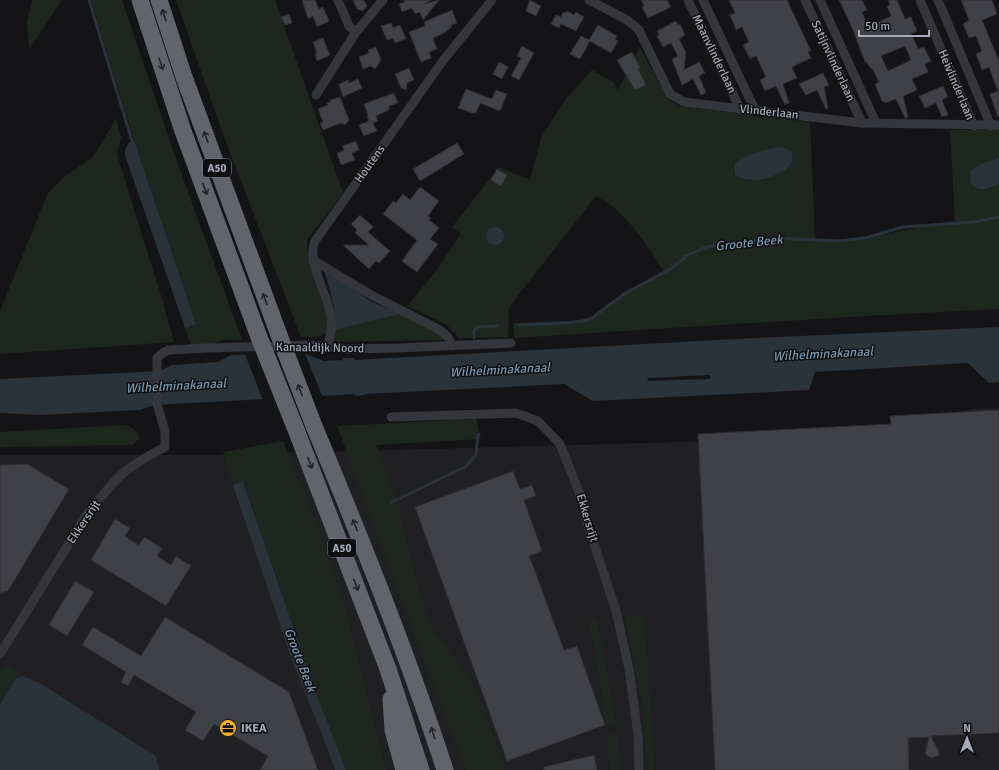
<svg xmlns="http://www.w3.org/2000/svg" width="999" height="770" font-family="Signika,sans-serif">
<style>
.built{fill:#202023}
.green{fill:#1f2620}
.water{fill:#2b333a;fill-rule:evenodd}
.pier{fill:#141416}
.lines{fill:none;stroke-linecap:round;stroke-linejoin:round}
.stream{stroke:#2b333a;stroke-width:3}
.building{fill:#404146;stroke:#2e2e32;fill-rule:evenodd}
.minor{stroke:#35363b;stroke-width:9}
.motorway{stroke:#62646c;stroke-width:17}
.motorway-bridge{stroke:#62646c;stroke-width:17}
.oneway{stroke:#242428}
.labels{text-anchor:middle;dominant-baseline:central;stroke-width:3;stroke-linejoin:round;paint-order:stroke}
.shield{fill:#0f0f11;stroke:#797c84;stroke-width:1}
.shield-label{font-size:11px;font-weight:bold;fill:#a6abb6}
.street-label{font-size:12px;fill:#a6abb6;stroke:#0f0f11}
.poi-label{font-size:12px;font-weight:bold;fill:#a6abb6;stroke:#0f0f11;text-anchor:start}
.water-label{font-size:13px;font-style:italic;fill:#7d99b1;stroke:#0f0f11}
</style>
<rect width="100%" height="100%" fill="#141416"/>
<polygon class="built" points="999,408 999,770 0,770 0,455 212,455 897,436 973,409"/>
<g class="green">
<polygon points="32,0 62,0 29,50 27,23"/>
<polygon points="91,0 122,0 176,159 242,340 223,340 205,346 191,346 185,328 196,324 134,140"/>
<path d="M176,0H275L343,193L307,240C307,251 310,264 313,274C317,287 332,316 329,328C326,339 309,337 301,337L226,142Z"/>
<path d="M640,47L668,99L679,106L810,122L815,240L858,239L955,221L950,130L999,129V158L982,163L985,190L999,184V309C837,317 676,328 514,338L513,323L589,320L609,304L664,271C646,244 626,211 596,196L509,307L508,337L459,338L447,325L407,306L436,271L461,234L452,227L499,167L530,180L541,138L566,99L592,70L614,82L618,90Z"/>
<polygon points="116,119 121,137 117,155 163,302 174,342 0,354 0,311 48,193 63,178 93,157"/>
<polygon points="400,314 433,328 445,340 338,342 335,340 335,330"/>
<polygon points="476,419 481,439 376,445 398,503 409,553 429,625 470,678 489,721 505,770 466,770 337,426"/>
<path d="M125,425C132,428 139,430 139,439L132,445L0,447V432Z"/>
<polygon points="283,441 322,539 345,606 386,770 346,770 317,696 244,482 233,485 223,452"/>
<polygon points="644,616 655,770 648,770 643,706 625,617"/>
<polygon points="597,619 616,725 606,726 599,671 589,621"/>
<polygon points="6,664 23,676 16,678 0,705 0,671"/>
<polygon points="607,734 617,734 620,770 610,770"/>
</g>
<g class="water">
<path d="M134,140L196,324L185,328L125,155C124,149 128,142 134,140Z"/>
<path d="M781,147L791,151L793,161C790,165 786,170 781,172C768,180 747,184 735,174V165C747,153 764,150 781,147Z"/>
<path d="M999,158V184C988,189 979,193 970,183L971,170L982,163Z"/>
<circle cx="495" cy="236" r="9"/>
<path d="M324,270L338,278L372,302L400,314L335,330C339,315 328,286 324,270Z"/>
<path d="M999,327V382L989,383L968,363L815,372L809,390L593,401L564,384L364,394L365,395L355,396L356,394L154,405L140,410L39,415L0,413V379L160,371L172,365L218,362L231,355L301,352L324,361L343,360V358H356L354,360L736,339ZM709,375L711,377L709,379L649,381L647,379L648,378Z"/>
<polygon points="243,482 317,696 346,770 335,770 322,734 294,666 233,485"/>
<polygon points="23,676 39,683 156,756 159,770 0,770 0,705 16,678"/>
</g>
<polygon class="pier" points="301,350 304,351 323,398 263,400 244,352"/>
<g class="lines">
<g class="stream">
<polyline points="89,0 132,141"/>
<polyline points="519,325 566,323 583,321 592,318 624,294 672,268 686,256 706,247 772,238 839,241 865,238 903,227 974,222 999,217"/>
<polyline points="474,338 474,330 477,327 498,326"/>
<polyline points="392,502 465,467 476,455 478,434"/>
</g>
</g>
<g class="building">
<polygon points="302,0 315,0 319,9 323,7 329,21 317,27 313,16 308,19"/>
<polygon points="353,0 364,0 367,6 363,11 357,9"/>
<polygon points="404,0 431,0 424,4 439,0 423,20 420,12 415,14 412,8 402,12 399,4 405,2"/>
<polygon points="530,0 541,6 536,16 526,11"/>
<polygon points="641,0 667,0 671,7 648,18 642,7 644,6"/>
<polygon points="729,0 787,0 811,51 808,52 811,58 792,67 797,78 783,84 789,103 785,105 776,86 765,91 760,80 766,77 756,56 750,59 743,45 749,42 742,27 736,30 733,22 730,15 735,13"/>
<path d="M839,0H862L867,10L862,12L868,27L891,16L887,6L890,5L888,0H897L905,19L911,17L917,31L911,34L915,42L918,49L924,47L931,61L925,64L928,72L912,79L917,90L903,96L908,117L905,118L896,99L885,103L882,101L875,84L879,82L872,68L871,69L866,61L865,62L851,25ZM905,46L911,60L888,71L881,56Z"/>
<polygon points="961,0 992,0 997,14 982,20 999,61 999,116 998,117 990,94 998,91 989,67 982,70 976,54 982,51 976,36 969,38 963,24 969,20"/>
<polygon points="452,10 457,23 451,25 451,28 446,31 446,32 433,38 437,49 429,52 431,58 421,62 409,32 425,26 424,22"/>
<polygon points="567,11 574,15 576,12 584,17 576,31 561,24 559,28 551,24 556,15 561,17 563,12 566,13"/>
<polygon points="289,14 292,23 285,25 281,17"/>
<polygon points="676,21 678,25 680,24 685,35 679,39 686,52 684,70 699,62 705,73 699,76 706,93 701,95 693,79 682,85 672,59 678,56 671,43 663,47 657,36 659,35 657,31"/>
<polygon points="391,23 393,28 400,25 406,39 395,43 393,38 387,40 381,26"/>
<polygon points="598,25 617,36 615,39 618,41 611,53 590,41 580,59 570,54 581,36 589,40"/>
<polygon points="323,38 330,55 317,61 315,54 317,53 313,42"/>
<polygon points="522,46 534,53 519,80 511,76 521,58 517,56"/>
<polygon points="376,47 381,60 375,69 371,66 363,69 359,57 369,53 368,50"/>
<polygon points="632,52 640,68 638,69 646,85 635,90 617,60"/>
<polygon points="499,62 508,67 502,79 493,74"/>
<polygon points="409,68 414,80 407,83 406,90 401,88 395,74"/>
<polygon points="823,73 829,85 824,87 828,108 826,109 817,90 806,95 799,84"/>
<polygon points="358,79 362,88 343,97 339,84 348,80 349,83"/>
<polygon points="943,86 948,97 942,100 948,115 942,117 936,103 925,108 919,96"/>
<polygon points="466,89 492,99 496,90 507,94 500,111 480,103 476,113 472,113 458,108"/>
<polygon points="394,93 398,103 389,106 389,110 376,116 378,121 373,123 377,131 364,136 359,125 369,121 367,116 368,115 364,104"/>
<polygon points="340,97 349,120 345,125 341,123 323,130 320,123 323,122 318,109 328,105 327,103 331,102 330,100"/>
<polygon points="356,141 359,150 352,153 355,160 341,165 337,153 344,150 342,146"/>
<polygon points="457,143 464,154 420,181 413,169"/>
<polygon points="497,169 507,175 501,186 491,180"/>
<polygon points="420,187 439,201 428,216 431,218 429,220 439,228 430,239 438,244 417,272 402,261 417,240 383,214 393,201 396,203 403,194 410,200"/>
<polygon points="360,215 373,227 368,232 390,251 379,263 376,261 369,269 343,245 369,245 355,233 357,230 351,224"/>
<polygon points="999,410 999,733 931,736 939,752 938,756 932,758 927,756 925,753 929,737 908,738 909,770 715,770 698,434 891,424 890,416"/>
<polygon points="27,464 69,489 8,591 0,593 0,465"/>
<polygon points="513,471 520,489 532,485 536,496 524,500 542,551 529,556 532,563 564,650 577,646 605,725 507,761 415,507"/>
<polygon points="115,519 130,528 125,536 132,541 139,545 144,537 162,548 157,556 171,565 176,556 191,566 166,606 91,560"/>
<polygon points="75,581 94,592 67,636 49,625"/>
<polygon points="165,617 289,692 318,770 260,770 268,756 214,724 203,741 185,730 196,712 134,675 128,686 121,682 126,672 82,645 93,627 141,656"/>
<polygon points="594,755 597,770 544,770 544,767"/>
</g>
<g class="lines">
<g class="minor">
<polyline points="338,0 349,26 356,32 383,0"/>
<polyline points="589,0 627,20 639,30 670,94 684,102 862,123 999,125"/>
<polyline points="688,0 740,109"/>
<polyline points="703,0 755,110"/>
<polyline points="805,0 862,123"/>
<polyline points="820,0 876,123"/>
<polyline points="920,0 974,126"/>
<polyline points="938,0 991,126"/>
<polyline points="316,95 356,32"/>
<polyline points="313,260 373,296 440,330 448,337 452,346"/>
<path d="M328,346C330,337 333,326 331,316C328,295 306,261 315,241L442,62L492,0"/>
<polyline points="391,417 516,413 538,421 560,444 581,497 587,522 616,611 629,669 638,735 639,770"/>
<path d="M0,654L86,516C96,504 105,491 116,480C129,466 148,456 165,447V431L157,404V358L164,352L169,350L208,348L312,345L346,349L398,348L511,343"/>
</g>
<g class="motorway">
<polyline points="140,0 183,131 259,337"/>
<polyline points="159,0 184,77 279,335"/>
<path d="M314,426C361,539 407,653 445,770"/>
<polyline points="295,427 388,669 421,770"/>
<polyline points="391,699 393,730 404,770"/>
</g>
<g class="motorway-bridge">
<polyline points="279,335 314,426"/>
<polyline points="259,337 295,427"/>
</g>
</g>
<defs><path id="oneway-shaft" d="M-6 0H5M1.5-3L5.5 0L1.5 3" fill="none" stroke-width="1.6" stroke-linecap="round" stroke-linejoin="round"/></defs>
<g class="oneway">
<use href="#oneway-shaft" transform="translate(164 15) rotate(-108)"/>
<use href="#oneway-shaft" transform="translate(161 64) rotate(72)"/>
<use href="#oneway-shaft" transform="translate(206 137) rotate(-110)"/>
<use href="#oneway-shaft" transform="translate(205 189) rotate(70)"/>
<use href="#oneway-shaft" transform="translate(265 299) rotate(-110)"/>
<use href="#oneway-shaft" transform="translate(300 390) rotate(-111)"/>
<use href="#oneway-shaft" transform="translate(310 463) rotate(69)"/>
<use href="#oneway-shaft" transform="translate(355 525) rotate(-112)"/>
<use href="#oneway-shaft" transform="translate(356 585) rotate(69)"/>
<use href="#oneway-shaft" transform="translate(433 733) rotate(-108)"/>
</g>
<defs>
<g id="office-disc" transform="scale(0.9)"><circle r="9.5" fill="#f0b133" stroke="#0f0f11"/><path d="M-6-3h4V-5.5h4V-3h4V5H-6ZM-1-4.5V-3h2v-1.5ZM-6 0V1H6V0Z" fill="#111"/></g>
</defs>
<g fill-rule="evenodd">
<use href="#office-disc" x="228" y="728"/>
</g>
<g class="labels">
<g class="shield">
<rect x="203" y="159" width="28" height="18" rx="3"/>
<rect x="328" y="539" width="28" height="18" rx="3"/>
</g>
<g class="shield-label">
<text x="217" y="168">A50</text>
<text x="342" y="548">A50</text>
</g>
<g class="street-label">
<text transform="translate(714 54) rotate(64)">Maanvlinderlaan</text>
<text transform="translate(833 61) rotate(65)">Satijnvlinderlaan</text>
<text transform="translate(956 85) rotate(67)">Heivlinderlaan</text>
<text transform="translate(769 112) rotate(6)">Vlinderlaan</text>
<text transform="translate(370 164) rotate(-55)">Houtens</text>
<text transform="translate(320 348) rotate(1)">Kanaaldijk Noord</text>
<text transform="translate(587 518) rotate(73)">Ekkersrijt</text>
<text transform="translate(84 522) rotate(-56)">Ekkersrijt</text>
</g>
<g class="poi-label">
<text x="241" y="728">IKEA</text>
</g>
<g class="water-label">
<text transform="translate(749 243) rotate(-6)">Groote Beek</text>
<text transform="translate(823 354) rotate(-3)">Wilhelminakanaal</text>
<text transform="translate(500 370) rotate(-3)">Wilhelminakanaal</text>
<text transform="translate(176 386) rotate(-3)">Wilhelminakanaal</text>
<text transform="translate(300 660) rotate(69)">Groote Beek</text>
</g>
</g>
<g transform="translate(967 738)" stroke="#0f0f11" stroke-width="3" paint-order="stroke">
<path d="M0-3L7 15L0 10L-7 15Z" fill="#a6abb6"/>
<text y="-6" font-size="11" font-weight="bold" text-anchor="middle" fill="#a6abb6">N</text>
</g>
<path d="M859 30v6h70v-6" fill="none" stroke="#a6abb6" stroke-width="2"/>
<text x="865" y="30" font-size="12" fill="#a6abb6" stroke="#0f0f11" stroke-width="3" paint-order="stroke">50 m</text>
</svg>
